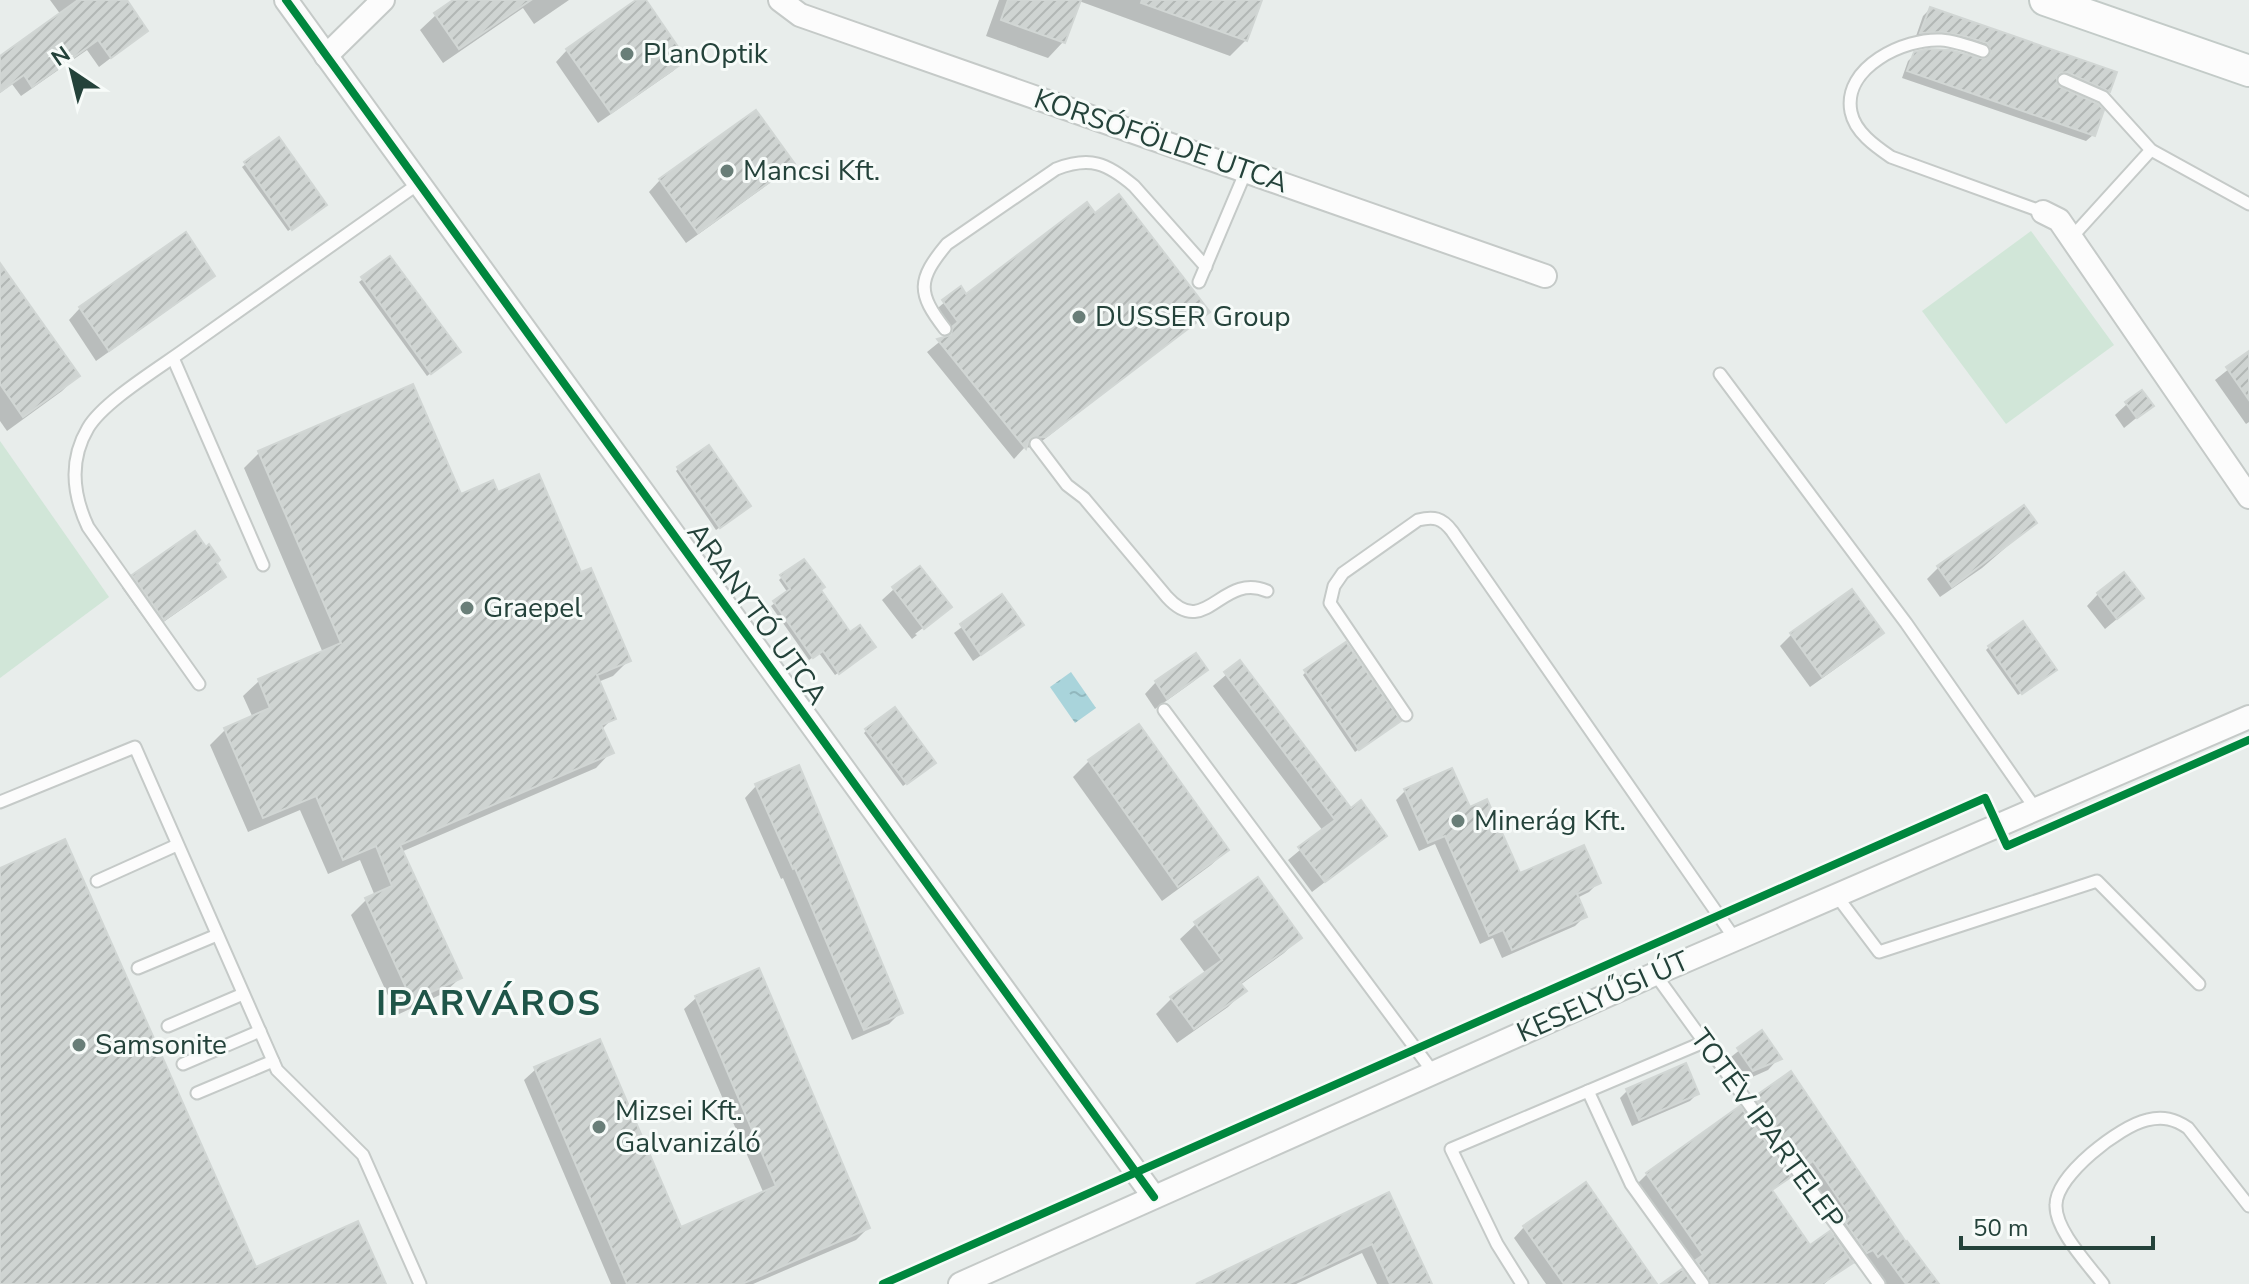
<svg xmlns="http://www.w3.org/2000/svg" width="2249" height="1284" font-family="'Nunito Sans',sans-serif">
<style>
.park{fill:#d1e6d8}
.water{fill:url(#water-ripples)}
.shadow{fill:#0003;fill-rule:evenodd}
.building{fill:url(#building-hatch);stroke:#d1d6d4;stroke-width:2}
.lines{fill:none;stroke-linecap:round;stroke-linejoin:round}
.service-casing{stroke:#c5cac8;stroke-width:15}
.minor-casing{stroke:#c5cac8;stroke-width:26}
.secondary-casing{stroke:#c3cbc8;stroke-width:34}
.service{stroke:#fcfcfc;stroke-width:11}
.minor{stroke:#fcfcfc;stroke-width:22}
.secondary{stroke:#fcfcfc;stroke-width:30}
.cycleway-casing{stroke:#f7fbf9;stroke-width:13}
.cycleway{stroke:#00873e;stroke-width:8}
.poi-dot{fill:#697e78;stroke:#f7fbf9;stroke-width:3}
.labels{text-anchor:middle;dominant-baseline:central;stroke-width:6;stroke-linejoin:round;paint-order:stroke}
.poi-label{font-size:28px;fill:#24423a;stroke:#f7fbf9;text-anchor:start}
.street-label{font-size:28px;fill:#24423a;stroke:#f7fbf9}
.district-label{font-size:36px;font-weight:bold;letter-spacing:2px;fill:#1f5548;stroke:#f7fbf9}
</style>
<defs>
<pattern id="water-ripples" width="26" height="14" patternUnits="userSpaceOnUse" patternTransform="scale(2)"><rect width="26" height="14" fill="#a9d4db"/><path d="M2 4q2-2 4 0t4 0M15 11q2-2 4 0t4 0" fill="none" stroke="#91b7bd"/></pattern>
<pattern id="building-hatch" width="6" height="6" patternUnits="userSpaceOnUse" patternTransform="scale(2)"><rect width="6" height="6" fill="#cfd4d2"/><path d="M-1 1l2-2M0 6l6-6M5 7l2-2" fill="none" stroke="#b2b7b5"/></pattern>
</defs>
<rect width="100%" height="100%" fill="#e8edeb"/>
<g class="park">
<polygon points="2031,231 2114,345 2006,424 1922,311"/>
<polygon points="0,441 109,597 0,678"/>
</g>
<polygon class="water" points="1071,672 1096,708 1075,723 1050,687"/>
<g class="shadow">
<polygon points="50,0 124,0 146,31 99,67 87,50 21,96 12,84 0,93 0,60 61,15"/>
<polygon points="457,0 569,0 534,24 523,8 443,63 420,30 436,15"/>
<polygon points="640,0 643,0 685,59 673,71 598,123 556,62 567,50"/>
<polygon points="999,0 1260,0 1246,40 1230,56 1079,1 1063,42 1048,58 986,36"/>
<polygon points="1930,9 2115,73 2108,91 2102,98 2060,78 2054,79 2058,89 2093,135 2086,141 1902,78 1908,61 1915,54 1986,62 1980,50 1915,39 1923,16"/>
<polygon points="278,140 324,205 288,231 242,167"/>
<polygon points="792,164 781,175 686,243 649,192 660,180"/>
<polygon points="390,259 455,355 427,376 359,282"/>
<polygon points="0,267 78,375 62,391 7,431 0,421"/>
<polygon points="212,275 200,287 96,361 69,320 80,308"/>
<polygon points="960,289 966,296 1195,323 1033,448 1025,447 1014,459 927,352 948,335 932,313"/>
<polygon points="2249,353 2249,422 2246,424 2215,380"/>
<polygon points="2127,404 2151,406 2124,428 2115,415"/>
<polygon points="259,453 460,496 497,495 580,575 629,660 613,676 598,682 613,718 601,730 611,752 596,768 401,852 460,978 444,993 397,1015 351,915 366,900 375,896 360,860 328,874 300,810 248,832 210,745 225,730 253,718 243,696 259,681 323,653 244,468"/>
<polygon points="679,468 746,509 716,530 676,471"/>
<polygon points="2034,523 1982,568 1940,597 1927,579 1939,567"/>
<polygon points="215,563 224,576 212,588 152,630 122,588 134,576"/>
<polygon points="782,577 849,635 871,650 835,675 819,653 809,660 771,606 788,593 779,580"/>
<polygon points="894,589 950,607 915,634 917,635 912,639 882,600"/>
<polygon points="2098,594 2142,598 2105,629 2087,606"/>
<polygon points="1002,597 1014,632 973,661 954,633"/>
<polygon points="1882,633 1870,644 1810,687 1780,646 1792,634"/>
<polygon points="1989,647 2051,673 2018,695 1986,650"/>
<polygon points="1240,663 1351,811 1385,836 1312,892 1288,860 1323,831 1213,686"/>
<polygon points="1206,670 1194,681 1155,709 1145,694 1156,682"/>
<polygon points="1306,672 1395,724 1355,752 1303,675"/>
<polygon points="1138,726 1227,850 1211,865 1162,901 1073,777 1089,761"/>
<polygon points="867,730 930,766 903,786 864,733"/>
<polygon points="756,786 901,1012 889,1024 852,1040 783,878 781,879 745,798"/>
<polygon points="1405,791 1469,809 1519,876 1598,883 1589,892 1577,898 1585,916 1575,926 1502,958 1493,938 1480,944 1435,844 1419,851 1396,800"/>
<polygon points="1196,924 1299,938 1284,953 1240,985 1244,991 1228,1007 1177,1043 1156,1014 1172,998 1206,974 1180,939"/>
<polygon points="696,998 868,1228 856,1240 753,1284 611,1284 524,1080 536,1069 680,1230 764,1194 684,1009"/>
<polygon points="1761,1033 1779,1058 1768,1070 1741,1082 1726,1061"/>
<polygon points="1627,1091 1697,1094 1690,1101 1632,1126 1620,1098"/>
<path d="M1755,1098L1905,1245L1937,1284H1886L1871,1263L1861,1260L1855,1264L1853,1260L1824,1284H1695L1687,1272L1693,1265L1636,1185L1647,1174L1740,1109L1742,1112ZM1801,1171L1840,1229L1832,1237L1810,1248L1771,1192L1791,1174L1793,1177Z"/>
<polygon points="1388,1195 1430,1284 1377,1284 1362,1253 1296,1284 1207,1284"/>
<polygon points="1524,1227 1655,1284 1546,1284 1514,1238"/>
</g>
<g class="building">
<polygon points="78,0 127,0 148,31 111,58 98,40 32,87 24,75 0,92 0,56"/>
<polygon points="453,0 531,0 459,49 434,13"/>
<polygon points="636,0 646,0 687,60 611,113 566,49"/>
<polygon points="1008,0 1081,0 1065,43 1001,20"/>
<polygon points="1142,0 1262,0 1247,41 1141,3"/>
<polygon points="1930,7 2117,72 2110,92 2067,72 2060,73 2056,77 2060,87 2098,104 2104,110 2095,136 1907,71 1914,52 1928,49 1950,50 1984,59 1991,53 1987,43 1964,36 1942,32 1920,33"/>
<polygon points="756,110 795,164 698,233 659,179"/>
<polygon points="279,137 327,205 292,230 244,162"/>
<polygon points="1119,194 1210,312 1046,437 1030,438 1026,449 937,339 951,335 953,326 958,322 942,300 961,286 966,294 1087,202 1095,213"/>
<polygon points="186,232 215,276 109,351 79,307"/>
<polygon points="390,256 461,352 431,374 361,277"/>
<polygon points="0,263 80,376 23,417 0,384"/>
<polygon points="2249,351 2249,400 2226,367"/>
<polygon points="413,384 461,494 493,480 498,492 539,474 581,572 591,568 631,661 597,675 616,719 601,725 614,753 400,845 462,978 412,1001 365,898 392,886 376,846 343,860 316,796 263,818 224,728 270,708 258,679 341,643 258,451"/>
<polygon points="2142,390 2154,406 2137,418 2125,402"/>
<polygon points="709,445 751,506 720,528 677,467"/>
<polygon points="2024,505 2037,523 1952,587 1937,566"/>
<polygon points="195,531 206,547 209,544 220,560 217,563 226,577 164,620 132,575"/>
<polygon points="804,559 825,587 821,590 850,632 860,625 876,647 839,674 823,651 813,658 773,601 790,589 780,575"/>
<polygon points="920,566 952,607 924,629 892,587"/>
<polygon points="2124,572 2144,598 2117,619 2097,593"/>
<polygon points="1852,589 1884,633 1822,677 1790,633"/>
<polygon points="1002,594 1024,625 981,655 960,624"/>
<polygon points="2023,621 2057,670 2022,694 1988,646"/>
<polygon points="1346,642 1401,721 1359,750 1304,670"/>
<polygon points="1196,653 1208,670 1167,699 1155,681"/>
<polygon points="1240,660 1351,808 1361,800 1387,836 1325,882 1298,847 1335,820 1224,672"/>
<polygon points="895,707 936,763 907,784 865,729"/>
<polygon points="1139,724 1229,850 1178,887 1088,760"/>
<polygon points="799,765 903,1013 864,1030 795,868 793,869 755,784"/>
<polygon points="1452,768 1470,807 1487,799 1520,873 1584,845 1601,883 1577,894 1587,917 1512,950 1503,930 1489,936 1445,836 1428,843 1404,789"/>
<polygon points="65,839 256,1267 358,1221 386,1284 0,1284 0,868"/>
<polygon points="1258,877 1302,938 1240,983 1247,991 1194,1029 1170,997 1222,960 1194,922"/>
<polygon points="759,968 870,1228 742,1284 627,1284 534,1067 600,1039 681,1227 776,1186 695,996"/>
<polygon points="1762,1030 1782,1059 1753,1071 1737,1048"/>
<polygon points="1686,1063 1699,1094 1639,1120 1626,1089"/>
<polygon points="1791,1071 1906,1242 1907,1241 1939,1284 1906,1284 1883,1253 1878,1257 1873,1250 1867,1253 1845,1222 1851,1217 1813,1161 1805,1167 1754,1097"/>
<polygon points="1740,1106 1791,1177 1772,1190 1810,1245 1830,1231 1853,1263 1821,1284 1711,1284 1696,1260 1703,1255 1646,1173"/>
<polygon points="1586,1182 1657,1284 1564,1284 1523,1226"/>
<polygon points="1389,1192 1432,1284 1390,1284 1372,1244 1288,1284 1196,1284"/>
<polygon points="1682,1269 1693,1284 1661,1284"/>
</g>
<g class="lines">
<g class="service-casing">
<g id="service">
<path d="M1983,51C1969,46 1955,41 1941,40C1905,38 1842,67 1851,112C1855,132 1875,146 1891,157L2043,212"/>
<polyline points="2064,80 2103,97 2151,150 2249,204"/>
<polyline points="2071,238 2151,150"/>
<polyline points="1199,282 1246,171"/>
<path d="M945,329C917,293 917,280 947,244L1056,169C1090,156 1107,163 1134,186L1206,267"/>
<polyline points="173,358 263,565"/>
<polyline points="1720,374 1906,623 2035,808"/>
<path d="M1036,444L1067,485L1084,498L1167,597C1206,640 1221,572 1267,591"/>
<path d="M199,684L88,527C73,495 69,460 88,428C104,401 161,367 188,347C264,293 341,239 418,184"/>
<polyline points="1164,710 1433,1072"/>
<path d="M1406,715L1330,603L1334,586L1343,573L1418,520C1434,516 1442,518 1452,531L1735,939"/>
<polyline points="0,802 135,747 277,1070 363,1155 420,1284"/>
<polyline points="97,881 177,845"/>
<polyline points="1836,895 1879,952 2097,881 2199,984"/>
<polyline points="138,968 217,935"/>
<polyline points="1655,974 1879,1284"/>
<polyline points="168,1026 243,994"/>
<polyline points="183,1064 260,1031"/>
<polyline points="1588,1091 1631,1184 1703,1284"/>
<polyline points="197,1093 273,1061"/>
<polyline points="1522,1284 1497,1244 1451,1149 1704,1042"/>
<path d="M2103,1284C2088,1264 2055,1230 2056,1205C2056,1175 2120,1126 2147,1120C2163,1116 2175,1119 2188,1128L2249,1206"/>
</g>
</g>
<g class="minor-casing">
<g id="minor">
<polyline points="286,0 1154,1197"/>
<polyline points="780,0 800,15 1545,276"/>
<polyline points="326,56 383,0"/>
<polyline points="2043,212 2059,220 2249,497"/>
<polyline points="960,1284 1655,974 2249,717"/>
</g>
</g>
<g class="secondary-casing">
<polyline id="secondary" points="2045,0 2249,71"/>
</g>
<use href="#service" class="service"/>
<use href="#minor" class="minor"/>
<use href="#secondary" class="secondary"/>
<g class="cycleway-casing">
<g id="cycleway">
<polyline points="286,0 1154,1197"/>
<polyline points="883,1284 1985,798 2007,846 2249,740"/>
</g>
</g>
<use href="#cycleway" class="cycleway"/>
</g>
<g class="poi-dot">
<circle cx="627" cy="54" r="8"/>
<circle cx="727" cy="171" r="8"/>
<circle cx="1079" cy="317" r="8"/>
<circle cx="467" cy="608" r="8"/>
<circle cx="1458" cy="821" r="8"/>
<circle cx="79" cy="1045" r="8"/>
<circle cx="599" cy="1127" r="8"/>
</g>
<g class="labels">
<g class="poi-label">
<text x="643" y="54">PlanOptik</text>
<text x="743" y="171">Mancsi Kft.</text>
<text x="1095" y="317">DUSSER Group</text>
<text x="483" y="608">Graepel</text>
<text x="1474" y="821">Minerág Kft.</text>
<text x="95" y="1045">Samsonite</text>
<text x="615" y="1111">Mizsei Kft.<tspan x="615" dy="32">Galvanizáló</tspan></text>
</g>
<g class="street-label">
<text transform="translate(1161 141) rotate(19)">KORSÓFÖLDE UTCA</text>
<text transform="translate(757 614) rotate(54)">ARANYTÓ UTCA</text>
<text transform="translate(1603 997) rotate(-24)">KESELYŰSI ÚT</text>
<text transform="translate(1767 1129) rotate(54)">TOTÉV IPARTELEP</text>
</g>
<g class="district-label">
<text x="489" y="1003">IPARVÁROS</text>
</g>
</g>
<g transform="translate(72 72) rotate(325)" stroke="#f7fbf9" stroke-width="6" paint-order="stroke">
<path d="M0-6L14 30L0 20L-14 30Z" fill="#24423a"/>
<text y="-12" font-size="22" font-weight="bold" text-anchor="middle" fill="#24423a">N</text>
</g>
<path d="M1961 1236v12h192v-12" fill="none" stroke="#24423a" stroke-width="4"/>
<text x="1973" y="1236" font-size="24" fill="#24423a" stroke="#f7fbf9" stroke-width="6" paint-order="stroke">50 m</text>
</svg>
